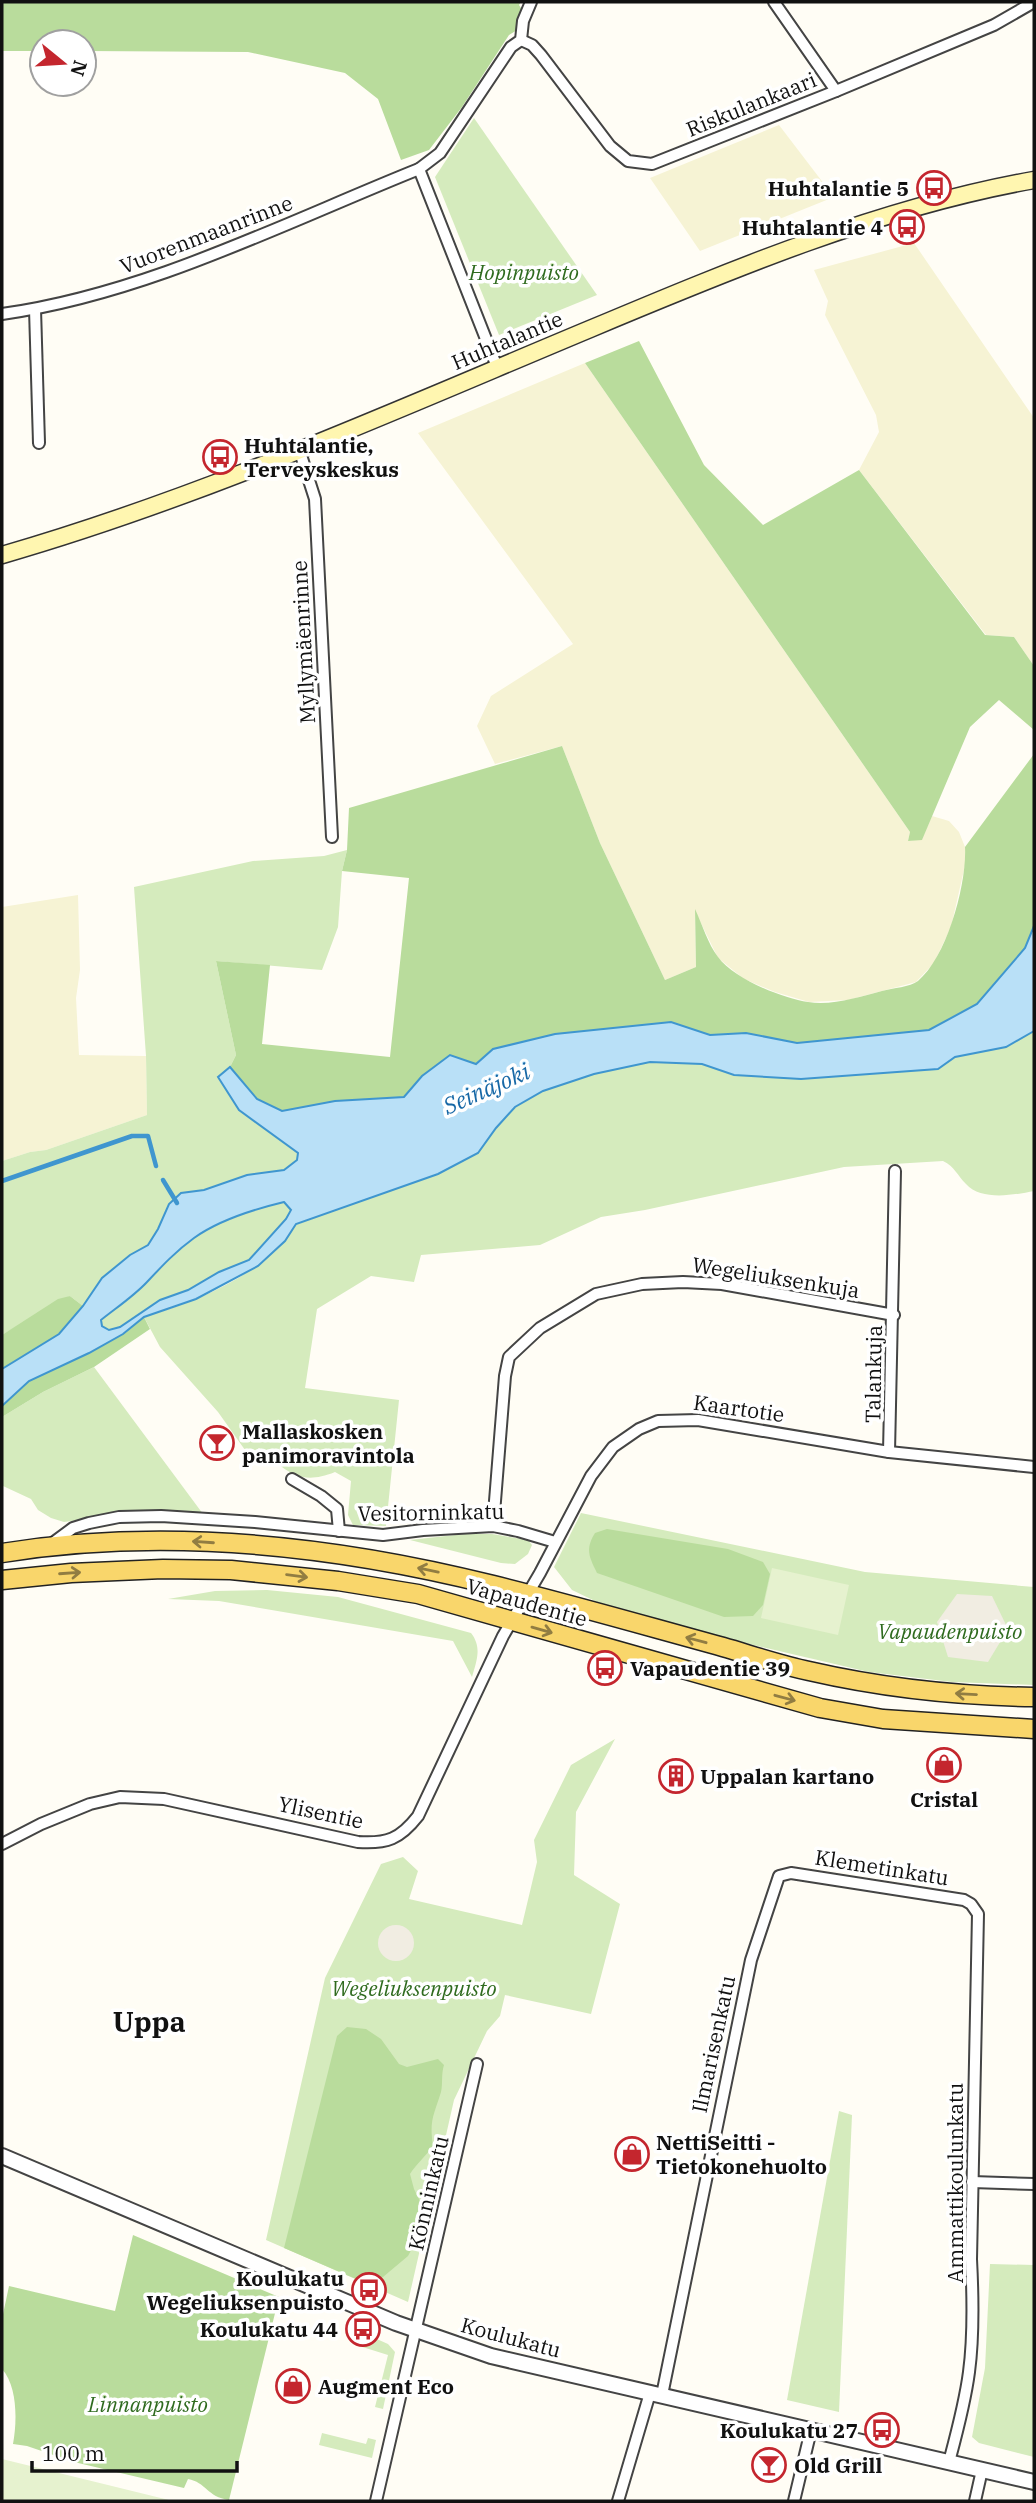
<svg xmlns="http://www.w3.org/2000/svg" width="1036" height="2503" font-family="'IBM Plex Serif',serif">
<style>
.farmland{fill:#f6f3d4}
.green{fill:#d5ebbd}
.forest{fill:#b9dc9c}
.pitch{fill:#e6f2cf}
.plaza{fill:#f1ede2}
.water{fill:#b9e0f7;stroke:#3f96cf;stroke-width:2;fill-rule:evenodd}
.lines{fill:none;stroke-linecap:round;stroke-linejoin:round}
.stream{stroke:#3f96cf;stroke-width:4.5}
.minor-casing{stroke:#444;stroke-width:14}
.tertiary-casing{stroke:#444;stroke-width:18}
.secondary-casing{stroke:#333;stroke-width:19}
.primary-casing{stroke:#222;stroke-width:21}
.minor{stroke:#fff;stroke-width:10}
.tertiary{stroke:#fff;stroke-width:14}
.secondary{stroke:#fff6b0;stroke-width:16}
.primary{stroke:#f9d66b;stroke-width:18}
.oneway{stroke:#917d42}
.labels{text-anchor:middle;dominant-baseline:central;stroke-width:7;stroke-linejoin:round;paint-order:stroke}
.street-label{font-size:21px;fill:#111;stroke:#fff}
.poi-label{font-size:21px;font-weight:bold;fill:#111;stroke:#fff;text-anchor:start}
.park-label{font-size:21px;font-style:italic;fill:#2f6b1f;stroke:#fff}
.water-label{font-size:23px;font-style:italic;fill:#1768a6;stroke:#fff}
.district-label{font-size:28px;font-weight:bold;fill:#111;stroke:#fff}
</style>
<rect width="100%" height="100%" fill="#fffdf5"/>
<g class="farmland">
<polygon points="779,125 834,197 700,251 650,178"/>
<polygon points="914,243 1034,418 1034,666 1014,637 986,635 859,470 879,432 876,415 825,315 828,301 814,270"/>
<polygon points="585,363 910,832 908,841 922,839 932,816 949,821 959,832 965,847 966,861 951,927 934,963 916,982 848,1000 809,1002 775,992 744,979 718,958 695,911 696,967 665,980 600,843 562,746 495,764 477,726 491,696 573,644 418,433"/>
<polygon points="78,895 80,970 76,998 79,1055 146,1056 147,1115 46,1150 30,1152 2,1161 2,907"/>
</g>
<g class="green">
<polygon points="474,118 597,295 499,335 435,177"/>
<polygon points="347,850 342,871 338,927 322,970 216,961 236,1055 230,1067 219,1077 239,1110 298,1153 297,1160 284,1170 247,1175 204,1190 181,1193 169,1204 158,1229 148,1245 130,1255 102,1278 83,1306 70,1296 2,1335 2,1161 30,1152 46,1150 147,1115 146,1056 134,887 253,861 324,856"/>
<path d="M1034,1031V1191C1014,1195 981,1201 966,1184C957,1175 955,1167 943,1161L844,1167L645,1210L601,1217L540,1245L421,1255L414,1282L371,1276L317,1309L305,1388L399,1400L386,1526L353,1525L348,1515L351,1481L335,1472C298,1487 286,1470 259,1448L250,1457L218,1412L160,1347L144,1317C200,1300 264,1275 296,1224L438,1174L478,1153L496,1128L515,1107L543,1091L594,1074L650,1062L702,1064L734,1075H866L907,1070L938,1069L955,1057L1006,1047Z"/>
<path d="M285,1202L291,1210L286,1219L268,1241L249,1260L219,1272L188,1290L160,1300L120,1327L109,1330L102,1326L101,1320C116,1308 134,1297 147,1282C162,1266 176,1251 194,1238C219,1220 255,1209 285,1202Z"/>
<polygon points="94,1367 203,1514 145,1511 64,1522 51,1518 38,1510 31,1499 3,1486 2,1417 43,1392"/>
<polygon points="581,1513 865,1572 1034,1587 1034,1685 952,1682 869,1672 736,1641 597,1602 572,1590 554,1567"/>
<polygon points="464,1534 492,1534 528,1540 532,1545 528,1554 515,1564 501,1563 410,1540"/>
<path d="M267,1590L338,1597L471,1633C482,1647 477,1660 472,1677L453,1641L219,1601L168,1599L215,1591Z"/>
<polygon points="615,1739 576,1812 574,1875 620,1904 591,2014 505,1995 500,2016 487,2031 454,2100 408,2302 266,2240 325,1978 381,1864 403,1857 418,1871 409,1899 522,1925 537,1862 534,1840 571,1765"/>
<polygon points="839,2111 852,2115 839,2412 787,2400"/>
<polygon points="990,2264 1034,2265 1034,2457 979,2443 972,2437 985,2368"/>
<polygon points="361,2332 388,2344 395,2352 383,2409 375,2407 388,2355 356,2345"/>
<polygon points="322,2433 366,2444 368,2438 376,2440 372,2458 319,2445"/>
</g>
<g class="forest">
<polygon points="2,2 521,2 519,5 530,22 509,35 462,107 429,150 401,160 378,99 345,73 248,52 84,51 84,42 42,42 42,51 2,51"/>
<polygon points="639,341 704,465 763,525 859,470 985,635 1014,637 1034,666 1034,730 999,700 970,727 922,840 908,841 910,832 585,363"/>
<path d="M562,746L600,843L665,980L696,967L695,909C702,924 708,944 718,957C734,979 782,998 808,1002C832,1006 859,997 882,991C893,988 910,987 918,981C947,957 967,884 965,847L1034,754V926L1025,948L977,1004L929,1030L797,1043L746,1033L710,1035L671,1022L555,1034L493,1049L476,1064L422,1076L404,1097L335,1101L282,1111L257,1099L230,1067L236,1055L216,961L270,965L262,1044L390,1057L409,878L342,871L347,850L349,808Z"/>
<polygon points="70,1296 83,1306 59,1334 2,1369 2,1335 58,1299"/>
<polygon points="144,1317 150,1329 94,1367 43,1392 2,1417 2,1406 29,1381 89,1353 123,1334"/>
<path d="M607,1529L728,1549L763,1562L770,1574L763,1605L753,1616L724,1617L597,1573C589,1557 585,1549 595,1533Z"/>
<path d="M347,2027L366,2029L381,2039L399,2064L407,2067L438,2059L444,2065C441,2074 443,2084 441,2092C434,2115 429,2120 433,2146C426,2156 417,2163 410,2174L414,2189L421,2203L422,2230L408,2256L383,2277L363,2282L284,2248L337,2036Z"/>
<path d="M133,2235L279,2297L229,2500C207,2497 206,2482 188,2479L184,2488L74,2462L27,2446L13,2444C17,2422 18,2387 2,2369V2319L9,2286L115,2311Z"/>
</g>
<g class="pitch">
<polygon points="772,1568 849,1585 838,1635 761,1618"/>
<polygon points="2,2459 173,2501 2,2501"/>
</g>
<g class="plaza">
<polygon points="957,1594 992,1596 1008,1629 988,1662 948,1657 937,1622"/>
<circle cx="396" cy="1943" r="18"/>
</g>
<path class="water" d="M1034,926V1031L1006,1047L955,1057L938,1069L801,1079L734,1075L702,1064L650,1062L594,1074L543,1091L515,1107L496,1128L478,1153L438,1174L296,1224L285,1241L258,1266L196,1299L144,1317L123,1334L89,1353L29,1381L2,1406V1369L59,1334L83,1306L102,1278L130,1255L148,1245L158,1229L169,1204L181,1193L204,1190L247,1175L284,1170L297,1160L298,1153L239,1110L218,1077L230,1067L257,1099L282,1111L335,1101L404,1097L422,1076L450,1055L476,1064L493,1049L555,1034L671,1022L710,1035L746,1033L797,1043L929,1030L977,1004L1025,948ZM284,1202L291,1210L286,1219L249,1260L219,1272L188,1290L160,1300L120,1327L109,1330L102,1326L101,1320C116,1308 134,1296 147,1282C162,1266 176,1251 194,1238C219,1220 255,1209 284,1202Z"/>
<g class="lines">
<g class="stream">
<polyline points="163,1180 177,1203"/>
<polyline points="2,1181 132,1136 148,1136 156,1166"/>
</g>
<g class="minor-casing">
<g id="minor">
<polyline points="774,2 836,91"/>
<polyline points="521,40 532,45 541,55 610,146 628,161 652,164 836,91 994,25 1034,2"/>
<polyline points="35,309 39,443"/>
<path d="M2,314C146,294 284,223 419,169"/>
<polyline points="497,367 419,169 440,153 511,47 521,40 523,21 531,2"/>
<polyline points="299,449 315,499 332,837"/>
<polyline points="889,1452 895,1171"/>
<polyline points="292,1479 321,1496 337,1509 339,1531"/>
<polyline points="493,1526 505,1376 509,1357 540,1328 596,1294 642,1284 683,1282 722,1284 894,1315"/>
<polyline points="50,1545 73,1528 89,1523 119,1517 161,1516 255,1522 383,1535 423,1530 493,1526 518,1531 555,1542"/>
<path d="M2,1844L41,1824L90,1804L120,1797L164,1799L358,1842C387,1844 400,1839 418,1816L503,1636L540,1573L591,1476L613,1447L639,1429L658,1421L698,1420L889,1452L1034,1467"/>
<polyline points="972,2182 1034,2184"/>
<path d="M662,2395L751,1960L779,1876L791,1873L964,1900L971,1904L978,1914L971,2259C973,2297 974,2335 969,2372C965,2403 957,2432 949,2462"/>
<polyline points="376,2501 477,2064"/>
<polyline points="618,2501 650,2393"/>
<polyline points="794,2501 811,2430"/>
<polyline points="975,2501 982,2470"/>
</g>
</g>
<g class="tertiary-casing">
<polyline id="tertiary" points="2,2156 396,2323 491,2356 1034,2482"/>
</g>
<g class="secondary-casing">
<path id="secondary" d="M2,555C203,497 396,410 590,329C733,269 881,207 1034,180"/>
</g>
<g class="primary-casing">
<g id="primary">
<path d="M2,1553C165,1527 333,1545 493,1585C570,1604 646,1626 723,1647C751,1655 780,1665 809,1671C883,1688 959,1696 1034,1697"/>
<polyline points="2,1580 71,1573 163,1569 231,1570 338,1581 418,1594 820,1708 883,1719 1034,1729"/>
</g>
</g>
<use href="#minor" class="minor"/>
<use href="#tertiary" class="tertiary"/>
<use href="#secondary" class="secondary"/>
<use href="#primary" class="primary"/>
</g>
<defs><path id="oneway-shaft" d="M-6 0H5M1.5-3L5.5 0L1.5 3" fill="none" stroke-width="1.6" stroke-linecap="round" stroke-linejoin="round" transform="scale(1.75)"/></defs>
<g class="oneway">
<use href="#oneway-shaft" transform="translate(203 1542) rotate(-176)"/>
<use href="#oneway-shaft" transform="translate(428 1570) rotate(-168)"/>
<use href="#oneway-shaft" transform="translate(70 1573) rotate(-4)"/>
<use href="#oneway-shaft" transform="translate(297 1576) rotate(7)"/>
<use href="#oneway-shaft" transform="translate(542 1630) rotate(16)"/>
<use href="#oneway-shaft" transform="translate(696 1640) rotate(-165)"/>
<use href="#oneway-shaft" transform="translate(966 1694) rotate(-177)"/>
<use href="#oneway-shaft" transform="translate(785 1698) rotate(15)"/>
</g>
<defs>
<g id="bus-ring" transform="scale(1.75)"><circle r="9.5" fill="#fff" stroke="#c4262e" stroke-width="1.5"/><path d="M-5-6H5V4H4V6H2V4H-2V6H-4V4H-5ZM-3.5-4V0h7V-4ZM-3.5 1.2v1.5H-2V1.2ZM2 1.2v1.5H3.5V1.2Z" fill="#c4262e"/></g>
<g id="bar-ring" transform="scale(1.75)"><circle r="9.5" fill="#fff" stroke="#c4262e" stroke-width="1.5"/><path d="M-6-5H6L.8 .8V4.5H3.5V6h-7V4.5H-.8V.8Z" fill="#c4262e"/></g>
<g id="shop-ring" transform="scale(1.75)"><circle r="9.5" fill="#fff" stroke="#c4262e" stroke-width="1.5"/><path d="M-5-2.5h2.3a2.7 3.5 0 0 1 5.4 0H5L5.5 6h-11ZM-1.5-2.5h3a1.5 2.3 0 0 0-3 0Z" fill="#c4262e"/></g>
<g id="building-ring" transform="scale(1.75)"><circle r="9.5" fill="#fff" stroke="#c4262e" stroke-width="1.5"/><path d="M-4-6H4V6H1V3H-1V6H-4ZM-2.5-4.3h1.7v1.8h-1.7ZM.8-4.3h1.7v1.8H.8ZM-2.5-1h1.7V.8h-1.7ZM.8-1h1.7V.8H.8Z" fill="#c4262e"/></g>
</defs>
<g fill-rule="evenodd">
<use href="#bus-ring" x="934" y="188"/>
<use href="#bus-ring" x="907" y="227"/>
<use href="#bus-ring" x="220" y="457"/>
<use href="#bar-ring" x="217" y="1443"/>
<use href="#bus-ring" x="605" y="1668"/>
<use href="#shop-ring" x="944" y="1765"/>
<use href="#building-ring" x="676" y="1776"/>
<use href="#shop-ring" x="632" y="2154"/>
<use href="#bus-ring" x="369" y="2290"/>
<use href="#bus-ring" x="363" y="2329"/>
<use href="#shop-ring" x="293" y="2386"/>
<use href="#bus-ring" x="882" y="2430"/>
<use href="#bar-ring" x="769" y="2465"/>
</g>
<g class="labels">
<g class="street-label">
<text transform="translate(751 104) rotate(-22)">Riskulankaari</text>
<text transform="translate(206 234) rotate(-21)">Vuorenmaanrinne</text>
<text transform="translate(507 340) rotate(-23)">Huhtalantie</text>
<text transform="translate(303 642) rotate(-93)">Myllymäenrinne</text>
<text transform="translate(776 1277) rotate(9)">Wegeliuksenkuja</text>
<text transform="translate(873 1374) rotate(-89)">Talankuja</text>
<text transform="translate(739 1408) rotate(8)">Kaartotie</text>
<text transform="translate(431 1512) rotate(-1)">Vesitorninkatu</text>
<text transform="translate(527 1602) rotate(16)">Vapaudentie</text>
<text transform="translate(321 1812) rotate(12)">Ylisentie</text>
<text transform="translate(882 1867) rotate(9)">Klemetinkatu</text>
<text transform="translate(713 2044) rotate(-78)">Ilmarisenkatu</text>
<text transform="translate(955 2183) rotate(-90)">Ammattikoulunkatu</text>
<text transform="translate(428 2193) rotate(-77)">Könninkatu</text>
<text transform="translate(511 2337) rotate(15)">Koulukatu</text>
</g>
<g class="poi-label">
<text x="909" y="188" text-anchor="end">Huhtalantie 5</text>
<text x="883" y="227" text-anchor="end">Huhtalantie 4</text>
<text x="244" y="445">Huhtalantie,<tspan x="244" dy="24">Terveyskeskus</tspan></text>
<text x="242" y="1431">Mallaskosken<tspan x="242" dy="24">panimoravintola</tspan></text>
<text x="630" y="1668">Vapaudentie 39</text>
<text x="700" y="1776">Uppalan kartano</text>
<text x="944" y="1799" text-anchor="middle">Cristal</text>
<text x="656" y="2142">NettiSeitti -<tspan x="656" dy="24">Tietokonehuolto</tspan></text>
<text x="344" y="2278" text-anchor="end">Koulukatu<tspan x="344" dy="24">Wegeliuksenpuisto</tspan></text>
<text x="338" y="2329" text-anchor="end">Koulukatu 44</text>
<text x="318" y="2386">Augment Eco</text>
<text x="858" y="2430" text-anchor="end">Koulukatu 27</text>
<text x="794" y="2465">Old Grill</text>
</g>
<g class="park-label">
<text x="524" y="272">Hopinpuisto</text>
<text x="950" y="1631">Vapaudenpuisto</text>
<text x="414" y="1988">Wegeliuksenpuisto</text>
<text x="148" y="2404">Linnanpuisto</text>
</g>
<g class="water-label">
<text transform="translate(486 1088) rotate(-24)">Seinäjoki</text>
</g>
<g class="district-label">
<text x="149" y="2021">Uppa</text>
</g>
</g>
<rect width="1036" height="2503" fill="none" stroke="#111111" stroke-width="7"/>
<g transform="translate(63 63) rotate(108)"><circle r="33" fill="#ffffff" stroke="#a0a0a0" stroke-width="2"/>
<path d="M0-5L12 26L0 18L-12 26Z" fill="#c4262e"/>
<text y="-10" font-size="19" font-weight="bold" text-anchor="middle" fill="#111111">N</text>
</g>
<path d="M32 2461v10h205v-10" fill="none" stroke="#111111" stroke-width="3.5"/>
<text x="42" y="2461" font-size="21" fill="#111111" stroke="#ffffff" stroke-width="5" paint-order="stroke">100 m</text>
</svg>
